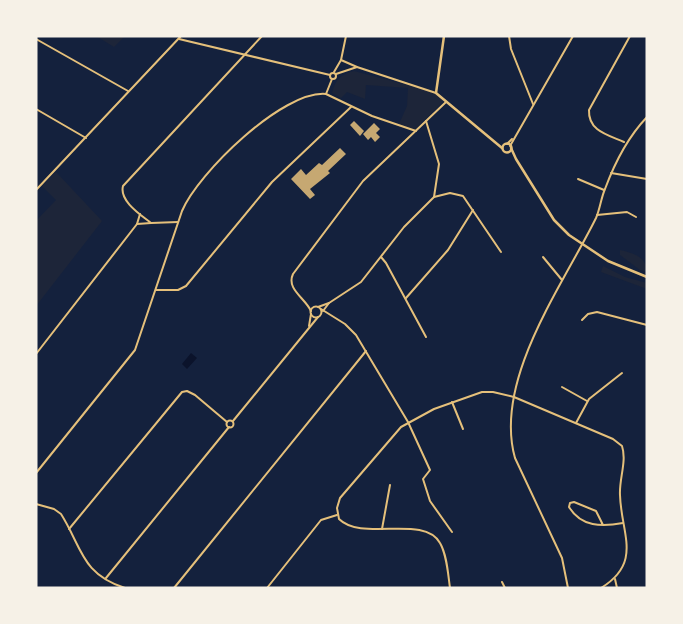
<svg xmlns="http://www.w3.org/2000/svg" width="683" height="624" font-family="'Public Sans',sans-serif">
<style>
.green{fill:#1d2539}
.water{fill:#0b132b}
.building{fill:#c6a872}
.lines{fill:none;stroke-linecap:round;stroke-linejoin:round}
.minor{stroke:#e5c07b;stroke-width:2}
.tertiary{stroke:#e5c07b;stroke-width:2.5}
</style>
<rect width="100%" height="100%" fill="#14213d"/>
<g class="green">
<polygon points="96,36 125,36 114,47"/>
<path d="M354,71L434,92L444,101L414,130L399,124L407,106L408,88L366,85L365,99L347,92L341,98L332,93C335,80 341,74 354,71Z"/>
<polygon points="56,172 102,221 36,306 36,221 56,200 42,186"/>
<path d="M620,250C633,253 647,257 647,272L640,270L620,255Z"/>
<polygon points="603,266 625,277 647,283 647,289 601,272"/>
</g>
<polygon class="water" points="191,353 197,358 187,369 182,364"/>
<g class="building">
<polygon points="354,121 364,131 360,136 350,125"/>
<polygon points="374,123 380,129 376,133 380,137 375,142 371,137 368,140 363,134"/>
<polygon points="340,148 346,154 328,171 330,173 310,189 315,195 310,199 291,179 301,169 306,175 319,163 322,165"/>
</g>
<g class="lines">
<g class="minor">
<polyline points="509,36 511,49 533,104"/>
<polyline points="36,39 128,91"/>
<polyline points="179,39 330,75"/>
<polyline points="341,60 357,67 436,93"/>
<polyline points="334,72 341,60 346,36"/>
<circle cx="333" cy="76" r="3"/>
<polyline points="336,74 357,67"/>
<polyline points="326,94 372,116 416,131"/>
<polyline points="36,109 86,138"/>
<path d="M624,142C608,135 588,131 589,110L630,36"/>
<polyline points="507,144 512,139"/>
<polyline points="510,146 573,36"/>
<polyline points="611,173 647,179"/>
<polyline points="578,179 604,190"/>
<polyline points="36,190 181,36"/>
<polyline points="434,197 450,193 463,196 501,252"/>
<polyline points="597,215 627,212 636,217"/>
<path d="M178,222L151,223C141,215 119,201 123,186L262,36"/>
<polyline points="137,224 151,223"/>
<polyline points="381,257 386,263 426,337"/>
<polyline points="543,257 562,280"/>
<polyline points="156,290 178,290 186,286 272,182 351,107"/>
<polyline points="406,298 448,250 473,210"/>
<circle cx="316" cy="312" r="5.5"/>
<polyline points="318,307 329,303 361,282 404,227 434,197 439,164 426,121"/>
<polyline points="321,309 345,324 356,335 408,422 430,470 423,479 430,501 452,532"/>
<path d="M311,311C305,298 286,289 293,274L363,181L446,102"/>
<polyline points="323,311 329,303"/>
<polyline points="582,320 588,314 597,312 647,325"/>
<polyline points="309,326 311,314"/>
<polyline points="36,354 137,224 140,214"/>
<polyline points="562,387 587,401"/>
<polyline points="452,402 463,429"/>
<circle cx="230" cy="424" r="3.5"/>
<polyline points="233,421 318,317"/>
<polyline points="576,423 589,399 622,373"/>
<path d="M36,473L135,350L182,211C198,173 283,90 326,94L332,79"/>
<path d="M36,504L54,509L61,514C82,547 81,574 125,588"/>
<path d="M603,525L596,511L574,502L570,503L569,507C581,527 602,527 623,523"/>
<polyline points="69,529 182,392 187,391 195,395 227,422"/>
<polyline points="382,529 390,485"/>
<polyline points="106,578 229,427"/>
<polyline points="615,579 617,588"/>
<polyline points="502,582 505,588"/>
<polyline points="174,588 366,351"/>
<polyline points="267,588 321,520 337,515"/>
<path d="M450,588C448,574 447,555 440,543C424,514 362,542 339,519L337,508L340,498L401,427L434,409L482,392H493L514,397L613,439L622,446C627,461 619,479 620,495C621,534 643,562 601,588"/>
<path d="M568,588L562,558L515,458C493,380 563,285 596,218C600,209 601,198 605,189C615,162 627,138 647,117"/>
</g>
<g class="tertiary">
<polyline points="444,36 436,93 502,148"/>
<circle cx="507" cy="148" r="4.5"/>
<polyline points="511,148 516,159 554,220 569,235 608,261 647,277"/>
</g>
</g>
<rect width="683" height="624" fill="none" stroke="#f6f1e7" stroke-width="75"/>
</svg>
